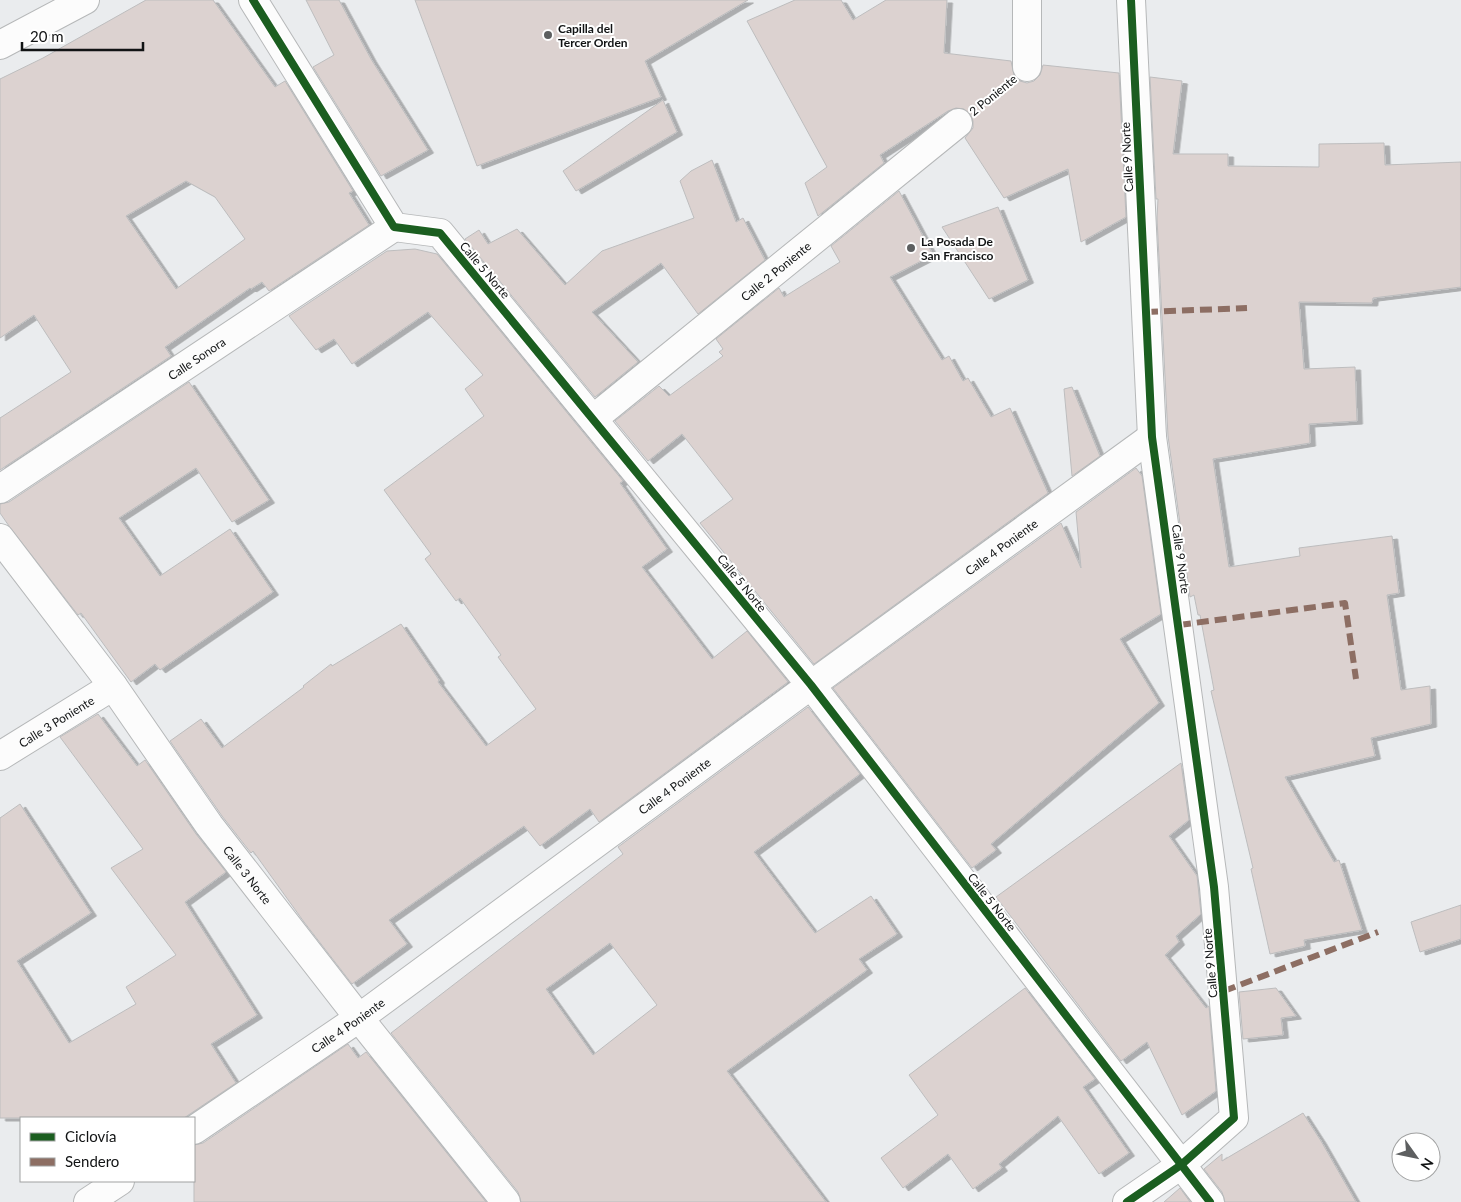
<svg xmlns="http://www.w3.org/2000/svg" width="1461" height="1202" font-family="Lato,sans-serif">
<style>
.building{fill:#dcd2d0;stroke:#bdbdbe;fill-rule:evenodd;filter:url(#shadow)}
.lines{fill:none;stroke-linecap:round;stroke-linejoin:round}
.street-casing{stroke:#b6b8b9;stroke-width:30}
.secondary-casing{stroke:#b6b8b9;stroke-width:30}
.path{stroke:#cfcfcf;stroke-width:3;stroke-dasharray:2.5 2.5;stroke-linecap:butt}
.street{stroke:#fcfcfc;stroke-width:28}
.secondary{stroke:#fcfcfc;stroke-width:28}
.quiet{stroke:#8d6e63;stroke-width:6;stroke-dasharray:12 6;stroke-linecap:butt}
.cycleway-casing{stroke:#fff;stroke-width:11}
.cycleway{stroke:#1b5e20;stroke-width:8}
.poi-dot{fill:#5d5f60;stroke:#fff;stroke-width:2}
.labels{text-anchor:middle;dominant-baseline:central;stroke-width:4;stroke-linejoin:round;paint-order:stroke}
.poi-label{font-size:12px;font-weight:bold;fill:#111314;stroke:#fff;text-anchor:start}
.street-label{font-size:12px;fill:#111314;stroke:#fff}
</style>
<defs>
<filter id="shadow"><feDropShadow dx="5.5" dy="3" stdDeviation="0" flood-color="#0004"/></filter>
</defs>
<rect width="100%" height="100%" fill="#eaecee"/>
<g class="building">
<path d="M146,0H213L275,87L285,81L353,191L349,193L369,225L269,291L262,282L251,289L250,288L165,347L171,356L0,470V418L71,372L34,315L0,338V79L43,58ZM186,181L215,197L245,239L176,289L126,216Z"/>
<polygon points="306,0 339,0 371,59 428,150 381,176 313,67 334,55"/>
<polygon points="415,0 748,0 645,61 661,97 477,166"/>
<polygon points="795,0 841,0 853,20 886,0 947,0 944,53 1011,61 1014,75 1020,81 1027,83 1034,81 1040,75 1043,65 1119,73 1126,217 1081,242 1068,169 1004,198 965,138 973,128 973,121 970,114 964,109 956,108 948,111 880,155 884,163 818,216 805,183 827,167 747,21"/>
<polygon points="1150,77 1182,81 1173,154 1228,154 1228,166 1319,167 1319,144 1384,143 1385,165 1461,162 1461,287 1373,298 1372,303 1299,302 1304,369 1355,367 1357,421 1309,424 1310,443 1213,459 1229,567 1300,556 1299,548 1392,536 1399,593 1387,595 1401,690 1430,686 1431,724 1371,738 1375,756 1285,777 1334,862 1339,860 1362,930 1304,940 1305,946 1270,954 1251,869 1253,868 1211,691 1214,690 1200,615 1198,615 1194,595 1190,597 1168,436 1157,218 1158,199 1156,199"/>
<polygon points="663,100 677,132 576,191 563,171"/>
<polygon points="712,160 736,222 743,218 765,260 698,314 661,263 592,312 638,362 595,397 465,239 479,230 488,244 517,229 565,285 602,251 694,218 680,181 691,171"/>
<polygon points="899,191 933,255 890,277 942,360 949,356 963,381 968,378 991,417 1010,408 1048,493 814,664 700,523 733,499 682,434 648,461 615,421 659,386 669,396 723,356 719,352 723,349 716,339 779,288 784,297 840,262 831,246"/>
<polygon points="998,207 1028,280 989,299 942,227"/>
<polygon points="415,249 437,254 623,481 620,483 667,549 642,567 712,659 747,631 788,682 599,822 590,809 540,846 524,826 449,878 389,920 407,944 352,984 304,922 253,851 251,853 222,816 170,741 201,719 222,748 304,687 303,686 331,664 332,666 401,624 439,680 438,682 486,746 536,709 498,657 501,655 460,598 456,601 425,559 431,554 384,490 484,416 465,389 483,375 428,312 352,364 334,339 316,350 289,316 387,251"/>
<polygon points="189,382 269,500 232,522 196,468 119,518 160,576 230,529 273,592 160,670 155,664 131,682 81,613 78,615 9,526 0,513 0,504 9,502"/>
<polygon points="1072,387 1100,456 1072,476 1064,389"/>
<polygon points="1136,468 1142,476 1161,614 1120,639 1159,703 991,844 996,850 972,868 833,688 1061,523 1081,568 1076,512"/>
<path d="M808,707L860,774L754,852L815,933L871,896L897,934L859,959L867,970L727,1071L826,1202H521L518,1192L391,1033L623,854L618,847ZM610,943L657,1005L593,1055L546,989Z"/>
<polygon points="98,714 137,766 145,760 196,834 226,872 185,902 257,1015 211,1044 236,1083 184,1118 0,1118 0,818 20,804 91,913 17,961 69,1043 136,1004 126,987 176,955 111,868 143,849 60,737"/>
<polygon points="1181,763 1189,820 1169,836 1197,876 1201,914 1176,936 1179,942 1165,955 1206,1008 1209,1006 1216,1091 1182,1115 1147,1042 1121,1061 996,897"/>
<polygon points="1461,905 1461,939 1420,952 1411,922"/>
<polygon points="1025,988 1095,1079 1083,1087 1129,1153 1099,1174 1058,1116 999,1164 1002,1168 973,1189 948,1154 903,1188 881,1158 938,1115 909,1075"/>
<polygon points="1276,988 1296,1016 1281,1018 1283,1035 1243,1039 1239,992"/>
<polygon points="348,1044 358,1058 366,1052 486,1202 194,1202 194,1145 203,1143"/>
<polygon points="1303,1113 1321,1141 1356,1202 1225,1202 1222,1192 1204,1169 1222,1154 1222,1161"/>
<polygon points="1180,1188 1190,1202 1164,1202"/>
</g>
<g class="lines">
<g class="street-casing">
<g id="street">
<polyline points="253,0 394,227 440,233 811,685 1210,1202"/>
<polyline points="1027,67 1027,0"/>
<path id="s1" d="M593,419L958,123"/>
<path id="s2" d="M0,489L394,227"/>
<path id="s3" d="M0,538L113,686L209,825L359,1018L506,1202"/>
<path id="s4" d="M0,756L113,686"/>
<path id="s5" d="M194,1130L359,1018L811,685L1152,437"/>
<polyline points="88,1202 120,1181"/>
<polyline points="1127,1202 1181,1165 1234,1118 1214,887 1152,437 1131,0"/>
</g>
</g>
<g class="secondary-casing">
<polyline id="secondary" points="0,45 85,0"/>
</g>
<polyline class="path" points="985,101 1001,88"/>
<use href="#street" class="street"/>
<use href="#secondary" class="secondary"/>
<g class="quiet">
<polyline points="1146,312 1247,308"/>
<polyline points="1179,625 1345,603 1356,679"/>
<polyline points="1224,991 1378,932"/>
</g>
<g class="cycleway-casing">
<g id="cycleway">
<polyline points="253,0 394,227 440,233 811,685 1210,1202"/>
<polyline points="1127,1202 1181,1165 1234,1118 1214,887 1152,437 1131,0"/>
</g>
</g>
<use href="#cycleway" class="cycleway"/>
</g>
<g class="poi-dot">
<circle cx="548" cy="35" r="5"/>
<circle cx="911" cy="248" r="5"/>
</g>
<g class="labels">
<g class="poi-label">
<text x="558" y="28">Capilla del<tspan x="558" dy="14">Tercer Orden</tspan></text>
<text x="921" y="241">La Posada De<tspan x="921" dy="14">San Francisco</tspan></text>
</g>
<g class="street-label">
<text transform="translate(993 95) rotate(-39)">2 Poniente</text>
<text transform="translate(1127 157) rotate(-93)">Calle 9 Norte</text>
<text transform="translate(485 270) rotate(50)">Calle 5 Norte</text>
<text stroke="none"><textPath href="#s1" startOffset="235">Calle 2 Poniente</textPath></text>
<text stroke="none"><textPath href="#s2" startOffset="236">Calle Sonora</textPath></text>
<text stroke="none"><textPath href="#s5" startOffset="996">Calle 4 Poniente</textPath></text>
<text transform="translate(1181 559) rotate(82)">Calle 9 Norte</text>
<text transform="translate(742 583) rotate(51)">Calle 5 Norte</text>
<text stroke="none"><textPath href="#s4" startOffset="66">Calle 3 Poniente</textPath></text>
<text stroke="none"><textPath href="#s5" startOffset="591">Calle 4 Poniente</textPath></text>
<text stroke="none"><textPath href="#s3" startOffset="418">Calle 3 Norte</textPath></text>
<text transform="translate(992 902) rotate(52)">Calle 5 Norte</text>
<text transform="translate(1210 963) rotate(-95)">Calle 9 Norte</text>
<text stroke="none"><textPath href="#s5" startOffset="186">Calle 4 Poniente</textPath></text>
</g>
</g>
<rect x="20" y="1117" width="175" height="65" fill="#ffffff" stroke="#a0a1a1"/>
<rect x="30" y="1133" width="25" height="8" fill="#1b5e20" stroke="#a0a1a1"/>
<text x="65" y="1142" font-size="15" fill="#111314">Ciclovía</text>
<rect x="30" y="1158" width="25" height="8" fill="#8d6e63" stroke="#a0a1a1"/>
<text x="65" y="1167" font-size="15" fill="#111314">Sendero</text>
<g transform="translate(1416 1157) rotate(123)"><circle r="24" fill="#ffffff" stroke="#a0a1a1"/>
<path d="M0-4L9 19L0 12L-9 19Z" fill="#5d5f60"/>
<text y="-8" font-size="14" font-weight="bold" text-anchor="middle" fill="#111314">N</text>
</g>
<path d="M22 42v8h121v-8" fill="none" stroke="#111314" stroke-width="2.5"/>
<text x="30" y="42" font-size="15" fill="#111314" stroke="#ffffff" stroke-width="4" paint-order="stroke">20 m</text>
</svg>
